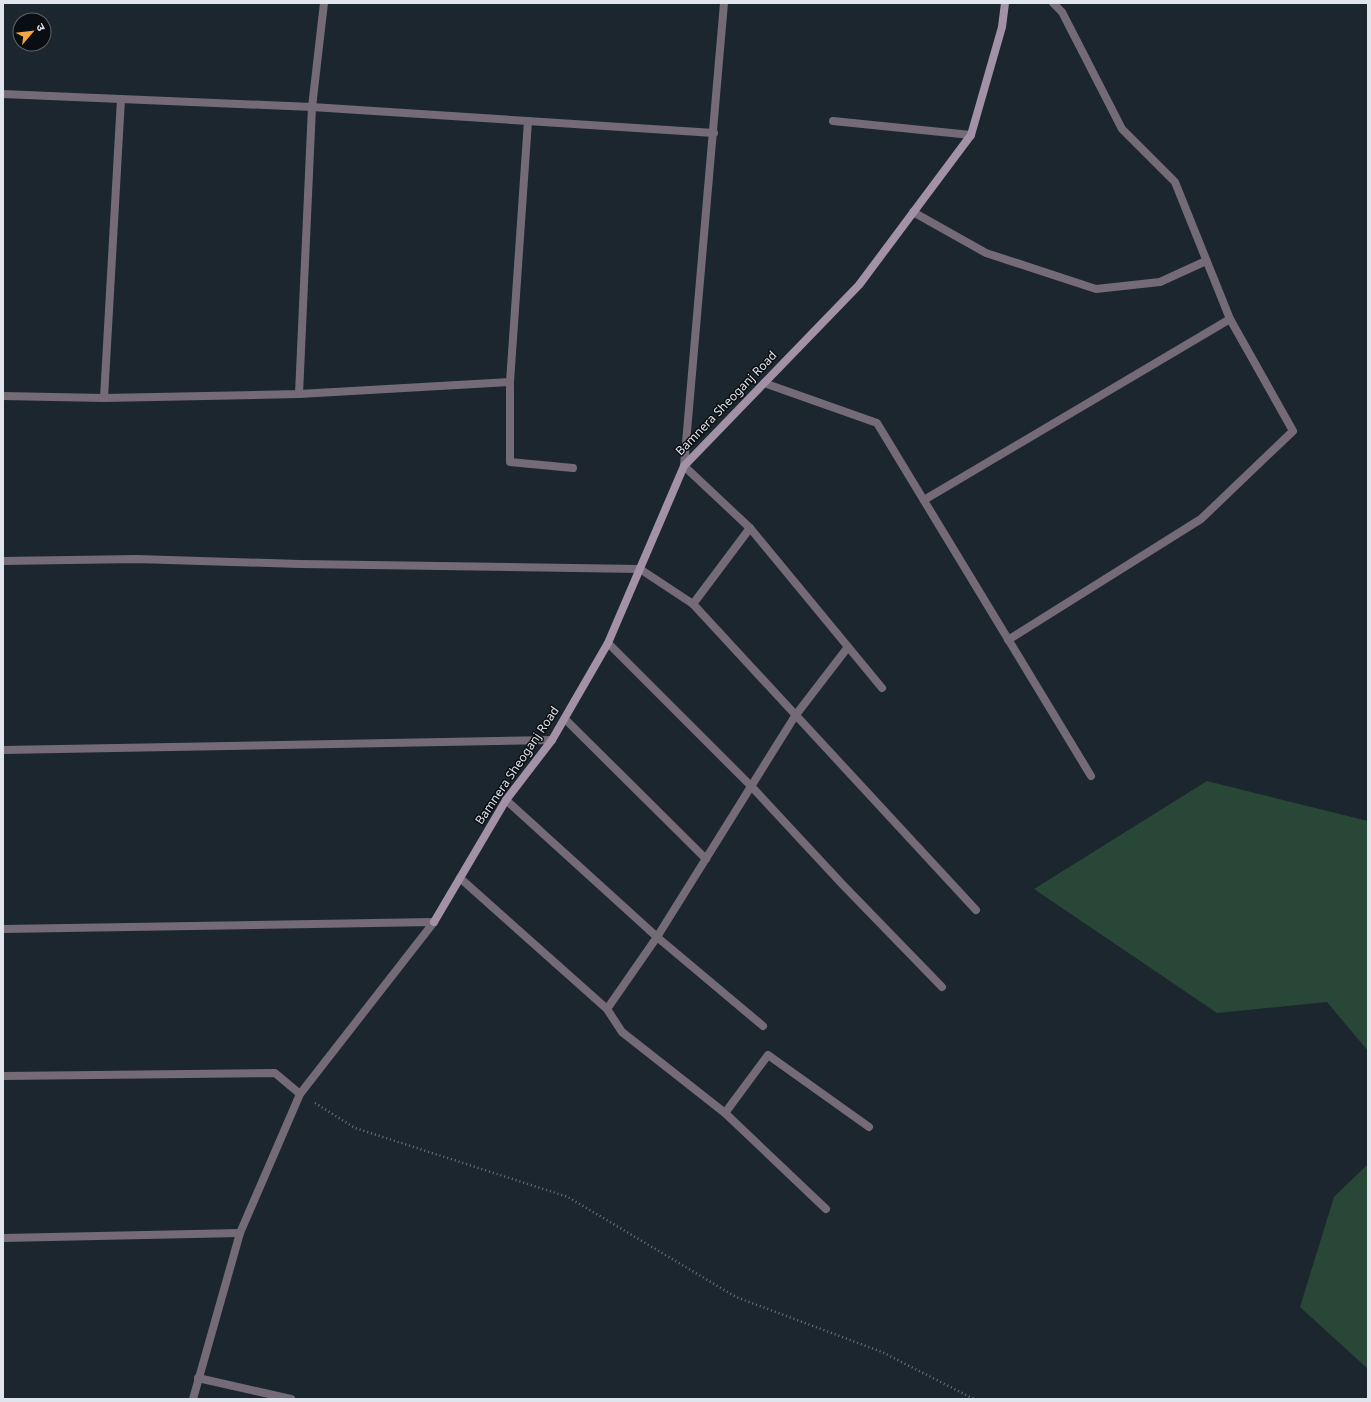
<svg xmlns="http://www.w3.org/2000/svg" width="1371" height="1402" font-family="Georgia,'Noto Sans Devanagari',serif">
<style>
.green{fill:#294737}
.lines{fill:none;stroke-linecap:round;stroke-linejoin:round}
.path{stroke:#6d757c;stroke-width:2.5;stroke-dasharray:1 3;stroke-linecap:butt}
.minor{stroke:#756b77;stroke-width:8}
.secondary{stroke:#a392a7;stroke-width:8}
.labels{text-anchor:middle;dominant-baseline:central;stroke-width:3;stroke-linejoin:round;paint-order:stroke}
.street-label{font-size:12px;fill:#dfe5eb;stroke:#0a0e12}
</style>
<rect width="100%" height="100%" fill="#1c262e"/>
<g class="green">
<polygon points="1207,781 1368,821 1368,1051 1327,1002 1217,1013 1034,889"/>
<polygon points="1368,1164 1368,1369 1300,1307 1334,1197"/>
</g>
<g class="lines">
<polyline class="path" points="315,1103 355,1128 568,1197 736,1297 882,1352 974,1399"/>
<g class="minor">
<polyline points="724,3 684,466 750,528 882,688"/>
<polyline points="3,94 312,107 714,133"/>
<polyline points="528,121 510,382 510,462 573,468"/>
<polyline points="833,121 971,135"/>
<polyline points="913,212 986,253 1096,289 1160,282 1206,261"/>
<polyline points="764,383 877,423 1091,776"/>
<polyline points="299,394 312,107 324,3"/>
<polyline points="3,396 104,398 299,394 510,382"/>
<polyline points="104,398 121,99"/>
<polyline points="924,500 1230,319"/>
<polyline points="3,561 137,559 300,564 640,569 693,604 976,910"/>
<polyline points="693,604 750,528"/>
<polyline points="1008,640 1201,519 1293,431 1230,319 1175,182 1122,129 1062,12 1053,3"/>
<polyline points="608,643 751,786 843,885 942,987"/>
<polyline points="565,719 706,859"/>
<polyline points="3,750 552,740"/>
<polyline points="506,800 657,937 763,1026"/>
<polyline points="460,878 607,1009 622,1032 725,1113 826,1209"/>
<polyline points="3,929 434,922"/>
<polyline points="607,1009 657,937 795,716 848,647"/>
<polyline points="3,1076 275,1073 300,1094"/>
<polyline points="725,1113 768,1055 869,1127"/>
<polyline points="3,1238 240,1233"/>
<polyline points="198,1378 291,1399"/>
<polyline points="193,1399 240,1233 300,1094 434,922"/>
</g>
<polyline class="secondary" points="434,922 506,800 552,740 608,643 684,466 859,285 971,135 1002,27 1005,3"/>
</g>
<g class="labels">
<g class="street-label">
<text transform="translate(727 404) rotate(-46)">Bamnera Sheoganj Road</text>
<text transform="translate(518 766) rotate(-56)">Bamnera Sheoganj Road</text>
</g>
</g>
<rect width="1371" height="1402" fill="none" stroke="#dfe5eb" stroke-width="8"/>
<g transform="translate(32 32) rotate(62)"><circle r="19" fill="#0a0e12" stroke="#5f6469"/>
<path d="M0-3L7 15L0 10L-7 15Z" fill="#f2a540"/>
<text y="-6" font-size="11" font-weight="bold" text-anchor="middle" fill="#dfe5eb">उ</text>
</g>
</svg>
